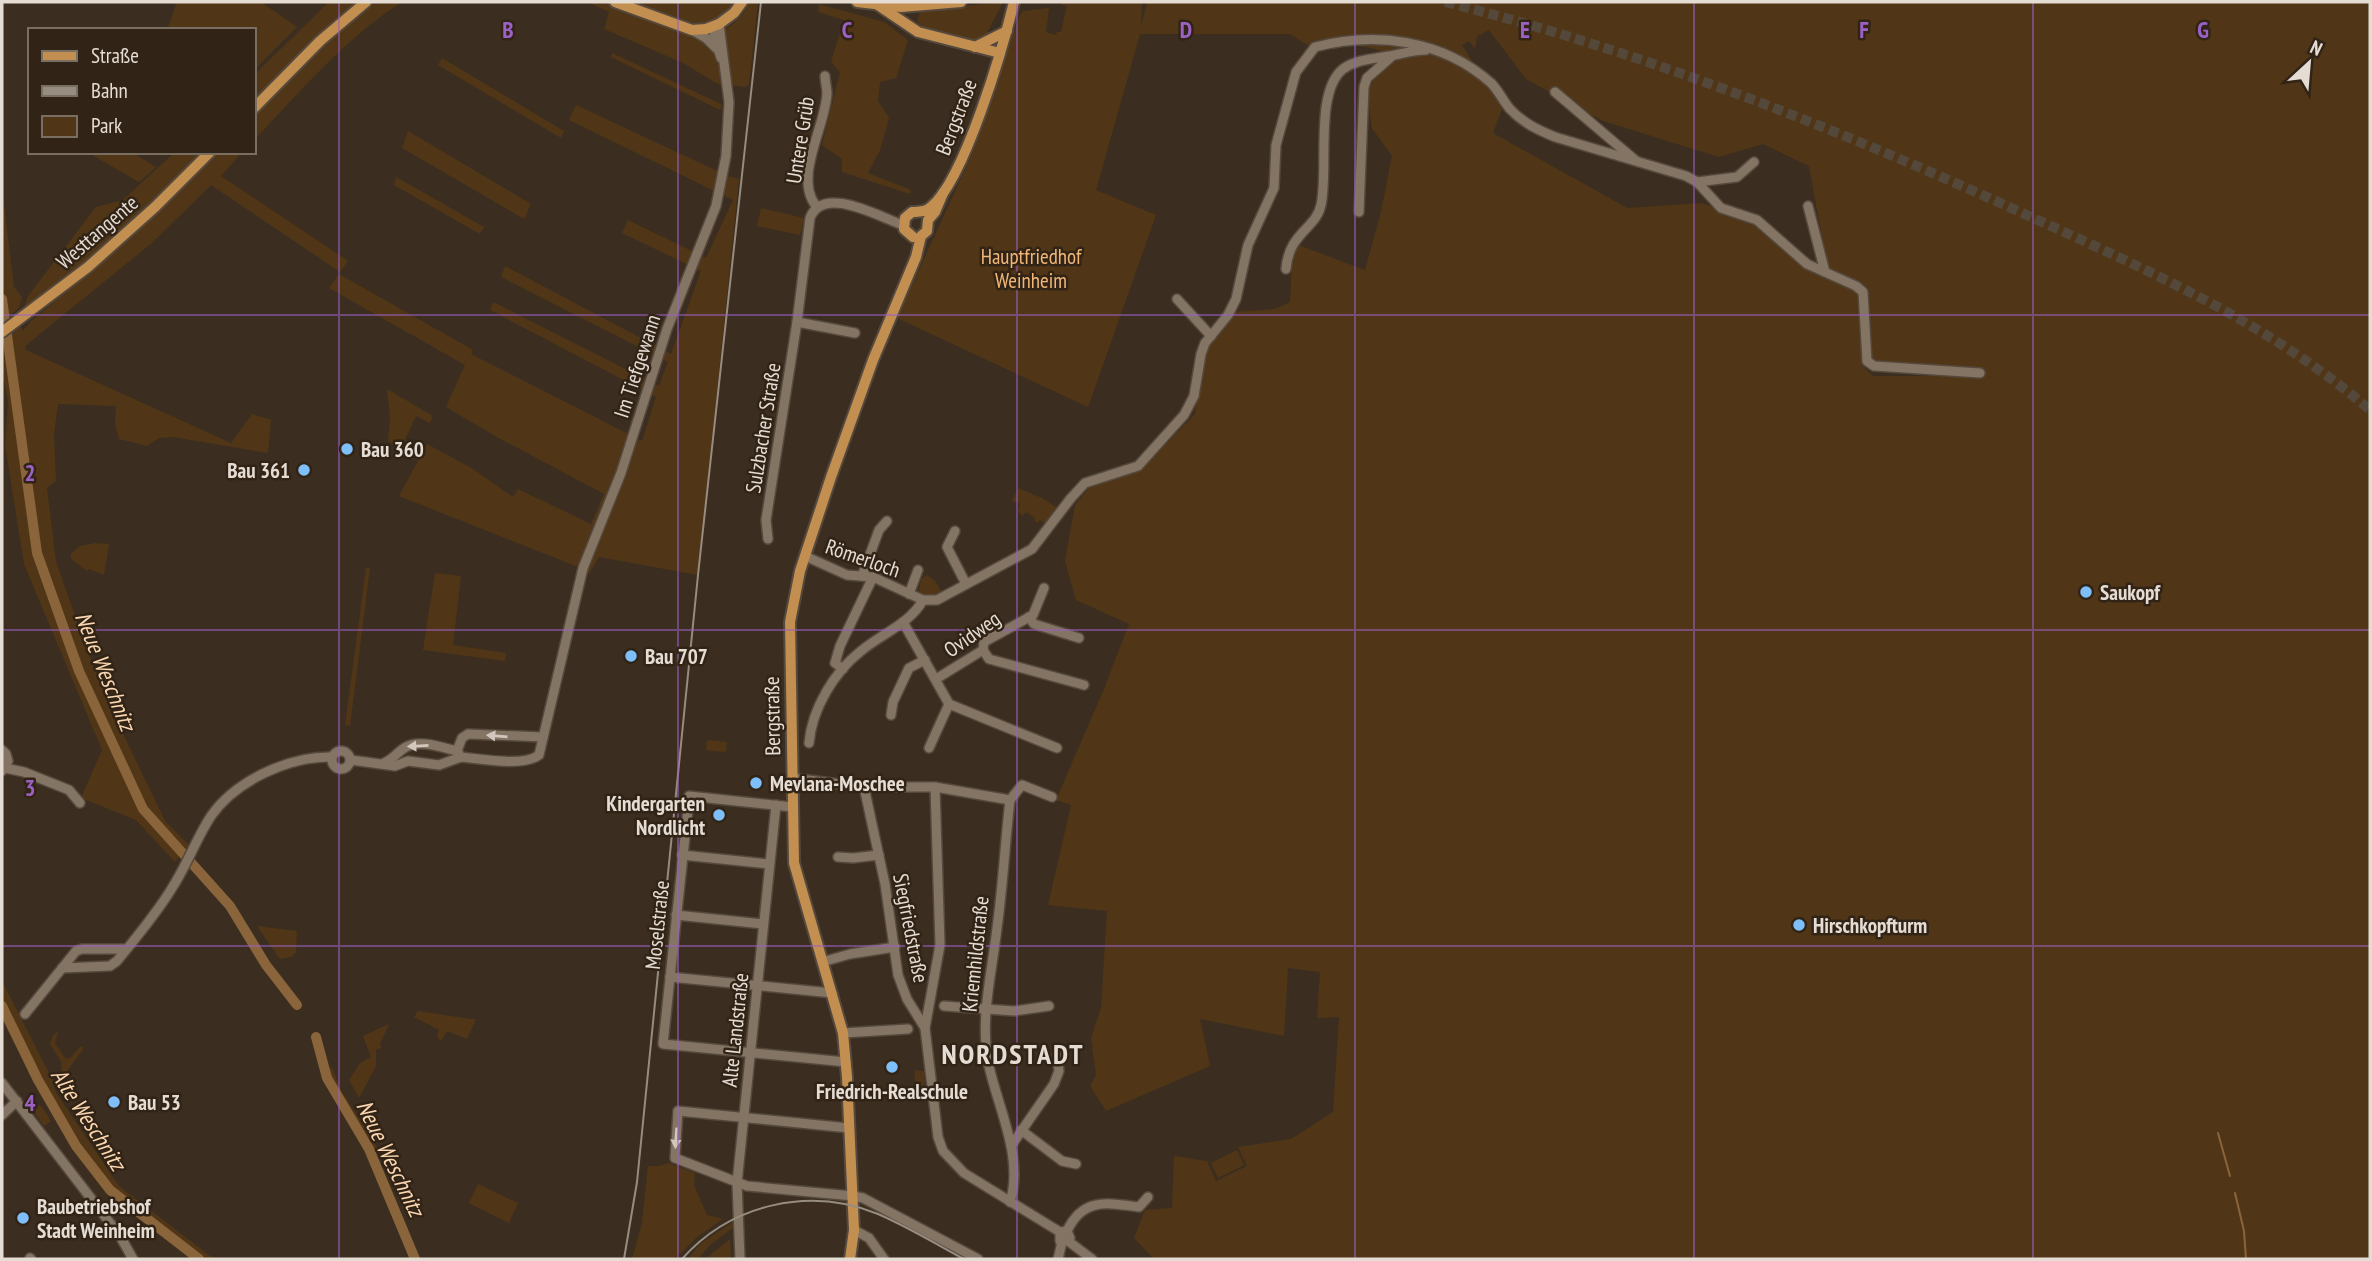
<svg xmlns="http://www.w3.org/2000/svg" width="2372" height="1261" font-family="'PT Sans Narrow',sans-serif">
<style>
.green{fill:#503616;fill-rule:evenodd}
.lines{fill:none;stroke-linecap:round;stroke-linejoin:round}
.stream{stroke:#8a643a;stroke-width:2}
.river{stroke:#8a643a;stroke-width:10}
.major-tunnel{stroke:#54483b;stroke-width:10;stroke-dasharray:10 5;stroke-linecap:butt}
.minor-casing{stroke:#55493d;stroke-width:12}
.major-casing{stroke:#55493d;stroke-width:14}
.minor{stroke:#837464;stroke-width:9}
.major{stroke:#c38f51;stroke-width:10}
.rail{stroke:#978c80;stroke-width:2}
.oneway{fill:#d1c7bd}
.grid{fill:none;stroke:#9b61c5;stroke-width:2;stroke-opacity:0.55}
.poi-dot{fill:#7ebef9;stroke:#312416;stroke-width:2.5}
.labels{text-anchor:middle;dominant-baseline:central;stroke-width:5;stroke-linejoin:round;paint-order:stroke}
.street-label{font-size:21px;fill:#e5dcd3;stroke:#312416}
.park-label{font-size:21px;fill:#f2b777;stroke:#312416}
.poi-label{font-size:21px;font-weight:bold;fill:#e5dcd3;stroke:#312416;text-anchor:start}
.water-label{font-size:23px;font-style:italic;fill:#fbd7b1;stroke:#312416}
.district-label{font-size:28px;font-weight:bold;letter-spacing:2px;fill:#e5dcd3;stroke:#312416}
.grid-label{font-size:23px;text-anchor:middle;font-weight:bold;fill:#9b61c5;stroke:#312416;stroke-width:5;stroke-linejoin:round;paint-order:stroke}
</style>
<rect width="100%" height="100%" fill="#3b2e20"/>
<g class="green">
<polygon points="177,2 261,2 297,27 254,70 254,30 167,30"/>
<polygon points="329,2 356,2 315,37 254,99 254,75"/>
<path d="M376,2H402C345,38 300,92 254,140V116L347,24Z"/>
<path d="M587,2H619L708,36C724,33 746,18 748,2H758L749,84L746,87L718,84L683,63L604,29L609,12Z"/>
<path d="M624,2H737C707,41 662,15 624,2Z"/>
<path d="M1003,2L988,31L989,39C971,43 928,36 917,21L920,12L926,10Z"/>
<path d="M1062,2H1142L1141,27L1147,2H2370V1259H1154L1134,1238L1145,1210L1172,1208L1174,1156L1207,1161L1216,1181L1247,1166L1238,1147L1291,1139L1333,1112L1339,1017L1317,1018L1320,972L1288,968L1284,1036L1200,1019L1210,1066L1106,1111L1090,1086L1096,1075L1091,1038L1101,1008L1107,911L1048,905L1071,805L1056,800L1104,689L1129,624L1076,600L1065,561L1075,505L1091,486L1142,469L1195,414L1202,357L1213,337L1233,312L1275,309L1290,302L1293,243L1365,270L1381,212L1392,156L1372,128L1367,93L1382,65L1381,51C1359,43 1340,46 1317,51L1290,34H1140L1096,190L1156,215L1088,407L897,318L973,152L1019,17L1023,11L1049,8L1046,32L1056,35L1057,32H1061L1067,6L1061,5ZM1489,30L1526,79L1603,121L1719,157L1763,144L1809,166L1823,243L1815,270L1755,224L1702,203L1627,208L1493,133L1502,109L1462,45L1469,41L1475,49L1477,36ZM1903,363L1982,368L1983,369L1982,371L1958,374L1954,376H1873L1863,367L1897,366Z"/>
<polygon points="819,4 884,22 908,40 896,78 880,82 878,101 889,118 880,150 868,173 911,190 910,194 842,172 842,159 822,145 840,72 831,62 844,20 818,12"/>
<polygon points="612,53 721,104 722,107 720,110 611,57"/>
<polygon points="442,58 564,131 561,138 438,65"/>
<polygon points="576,105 728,176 739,179 698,575 599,557 589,574 583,569 399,496 427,444 473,469 513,497 518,489 591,524 604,494 497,437 446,407 465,365 329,288 339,274 473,350 471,354 642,441 656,397 490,310 493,302 659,386 668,362 501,277 505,266 671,354 701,271 622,233 628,220 706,258 733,200 569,120"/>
<polygon points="408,131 531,204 524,219 402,148"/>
<polygon points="87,152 131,152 156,167 139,182"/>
<polygon points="175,152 202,152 120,231 39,301 25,310 23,309 28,296 96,207 123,200"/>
<polygon points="218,152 242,152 221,176 348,261 340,272 211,185 153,242 25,346 26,350 231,443 252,414 271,420 268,453 173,437 159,438 147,446 119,439 115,424 116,406 58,404 54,434 56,481 47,488 56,562 89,655 127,742 165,821 189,845 175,862 136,820 81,798 102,750 24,564 5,445 8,402 2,369 2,343 20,326 23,331 30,322 133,235"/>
<polygon points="396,177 484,227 480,234 394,185"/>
<polygon points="2,188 14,287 22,297 19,308 2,321"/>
<polygon points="761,208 804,218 800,235 757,226"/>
<polygon points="387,389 433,416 430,423 416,416 401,448 388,441 390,417"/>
<polygon points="1018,488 1042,498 1062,511 1047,524 1040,520 1038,523 1034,520 1035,518 1026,512 1023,516 1018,512 1020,504 1012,501"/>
<polygon points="95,543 109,544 104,575 89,569 87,571 71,559 71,554 80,546"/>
<polygon points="366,568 370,568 350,726 345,725"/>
<polygon points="435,573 461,576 453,645 506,653 505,661 423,650"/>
<polygon points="927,575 935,581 943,594 925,598 919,590 921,579"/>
<polygon points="707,740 727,742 726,752 706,750"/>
<polygon points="257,926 297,931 296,953 293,954 292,957 280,959"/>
<polygon points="2,981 50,1075 56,1093 119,1186 214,1259 193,1259 111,1193 48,1106 2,1020"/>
<polygon points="418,1011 471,1019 476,1019 467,1039 447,1031 440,1042 437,1035 439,1030 414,1017"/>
<polygon points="389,1024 380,1044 381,1048 376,1050 376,1066 359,1098 349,1080 360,1063 371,1057 363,1036"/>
<polygon points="58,1032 55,1043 66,1059 70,1058 81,1046 84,1048 64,1075 62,1074 61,1061 50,1044 53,1035"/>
<polygon points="332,1068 342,1092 379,1150 374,1152 338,1093 328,1069"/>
<path d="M915,1070L924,1071L925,1093C916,1089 913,1079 915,1070Z"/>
<polygon points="32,1102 42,1107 51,1121 44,1126 32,1109"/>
<polygon points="1237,1150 1244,1165 1218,1178 1211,1163"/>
<polygon points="669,1163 695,1173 694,1185 707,1215 723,1219 697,1237 675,1259 632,1259 642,1223 648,1166 659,1166"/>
<polygon points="478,1184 518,1203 509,1223 469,1203"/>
<polygon points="733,1222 734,1227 710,1245 698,1259 688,1259 700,1244"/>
<polygon points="730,1239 731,1259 705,1259"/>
</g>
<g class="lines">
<g class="stream">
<polyline points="2218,1133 2230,1176"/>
<polyline points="2235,1193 2244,1231 2246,1259"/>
</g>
<g class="river">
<polyline points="2,299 37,553 79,671 143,809 230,906 266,965 297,1005"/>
<polyline points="2,1006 38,1080 76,1146 110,1190 199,1259"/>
<polyline points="316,1037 327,1078 369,1149 415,1259"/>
</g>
<path class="major-tunnel" d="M1445,2C1648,53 1841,130 2031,217C2150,271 2270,324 2370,410"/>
<g class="minor-casing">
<g id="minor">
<polyline points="716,25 714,36 721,58"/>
<polyline points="692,30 706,38 716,48"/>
<polyline points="1555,92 1635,160"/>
<polyline points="1697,182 1737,177 1754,162"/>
<path d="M816,206C793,177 826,126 827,93C827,88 825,82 825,76"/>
<polyline points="1808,206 1825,272"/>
<polyline points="1359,212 1364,87 1367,78 1391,57"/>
<path d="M1286,269C1289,232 1316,229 1321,205C1329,170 1314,92 1343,69C1357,59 1373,59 1389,56C1402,54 1413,50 1426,50"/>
<polyline points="1177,299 1211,336"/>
<polyline points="797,322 855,333"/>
<polyline points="955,531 947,547 966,584"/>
<path d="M768,539L766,520L797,322L810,218C823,184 879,217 903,225"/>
<polyline points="805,556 847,575 873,577 923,600"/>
<polyline points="862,576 879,530 887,521"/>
<polyline points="909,594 918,570"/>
<polyline points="1029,617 1034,624 1079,638"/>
<polyline points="903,622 949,704 1057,748"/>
<polyline points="983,650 989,659 1084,685"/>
<polyline points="843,669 835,663 840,646 873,577"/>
<polyline points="936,679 983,650 984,642 1033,615 1044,588"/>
<polyline points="891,715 893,702 909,668 925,660"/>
<path d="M809,743C812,709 834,672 861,651C881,634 910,624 923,600H937L1032,549L1071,498L1085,483L1138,466L1184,415L1194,396L1201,354L1205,343L1228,315L1236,299L1248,245L1274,188L1276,145L1296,72L1315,47C1376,31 1443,40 1491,83C1499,91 1503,101 1510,109C1523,123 1538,130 1555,137L1686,176L1697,182L1721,208L1757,220L1807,264L1856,286L1863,292L1867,361L1874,366L1980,373"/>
<polyline points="929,748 949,704"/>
<polyline points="2,750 6,754 8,761 2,771"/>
<circle cx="341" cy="760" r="9"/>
<polyline points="457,751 462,738 468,734 543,737"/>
<polyline points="351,760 395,766 408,761 439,765 461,757"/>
<path d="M384,763C394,759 397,752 406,747C420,739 443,748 457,751L461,757C481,759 523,767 539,755L583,568L621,473L667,329L716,206L726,156L729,102L719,24"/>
<polyline points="5,768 24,772 69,790 80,803"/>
<polyline points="792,778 864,787 935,787 1010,800"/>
<polyline points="864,787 885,884 898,975 907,999 925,1028 938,1137 943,1151 964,1173 1060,1232 1067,1231 1070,1238 1068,1241"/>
<polyline points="689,796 792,807"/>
<polyline points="688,809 663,1044 846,1062"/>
<polyline points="682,855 769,864"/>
<polyline points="838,857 853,858 879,855"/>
<polyline points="676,915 763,924"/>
<polyline points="822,962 850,954 895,947"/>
<path d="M62,968L110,966L117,961C136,938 157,913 172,888C187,865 196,839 211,816C236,780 290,756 332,757"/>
<polyline points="670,977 832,993"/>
<polyline points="944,1006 1014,1011 1049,1006"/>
<polyline points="25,1014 76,951 82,949 126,949"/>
<polyline points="925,1028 940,945 935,787"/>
<polyline points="843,1033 908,1029"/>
<polyline points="2,1083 120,1236 133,1259"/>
<polyline points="2,1115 17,1101"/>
<polyline points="849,1128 678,1111 675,1158 747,1186 853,1196 863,1198 978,1259"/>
<polyline points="1021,1130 1062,1161 1076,1164"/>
<polyline points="1011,1146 1054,1084 1059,1071 1057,1055"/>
<path d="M1010,1202C1024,1158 998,1108 989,1066C979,1021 992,973 997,928C1003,885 1005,843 1010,800L1022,785L1052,797"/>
<polyline points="854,1230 869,1238 884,1259"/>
<path d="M1067,1231C1083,1197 1107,1203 1139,1207L1148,1197"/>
<polyline points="1060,1232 1060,1241 1068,1241 1092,1259"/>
<polyline points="30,1258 31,1259"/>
<polyline points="740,1259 737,1183 776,805"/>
<polyline points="1058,1259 1062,1242"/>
</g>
</g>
<g class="major-casing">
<g id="major">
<polyline points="615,2 692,30 706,29 719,24 734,13 742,2"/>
<polyline points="857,2 901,7 961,2"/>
<polyline points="878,5 918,32 1000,53"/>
<polyline points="975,47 1007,31"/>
<polyline points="254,108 320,41 366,2"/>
<path d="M913,237L904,229L905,218L912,212C920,211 924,213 931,207C965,179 1003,47 1014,2"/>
<polyline points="2,332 88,267 155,207 210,152"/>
<polyline points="850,1259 854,1230 847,1077 843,1033 794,863 790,622 800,571 831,477 873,360 916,257 921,236 927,231 928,220 935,212 943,193"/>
</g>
</g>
<use href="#minor" class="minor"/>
<use href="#major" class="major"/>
<g class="rail">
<polyline points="624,1259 637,1182 698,575 761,2"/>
<path d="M682,1259C731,1204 809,1186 878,1214C908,1227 936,1244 964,1259"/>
</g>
</g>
<defs><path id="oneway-solid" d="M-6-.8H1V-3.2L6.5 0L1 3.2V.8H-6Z" transform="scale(1.75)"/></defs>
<g class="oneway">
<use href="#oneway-solid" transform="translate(497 736) rotate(-175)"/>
<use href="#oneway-solid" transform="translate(418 746) rotate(177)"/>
<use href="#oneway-solid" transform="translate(676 1138) rotate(94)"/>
</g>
<path class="grid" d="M339,2V1259M678,2V1259M1017,2V1259M1355,2V1259M1694,2V1259M2033,2V1259M2,315H2370M2,630H2370M2,946H2370"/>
<g class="poi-dot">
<circle cx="347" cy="449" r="7"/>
<circle cx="304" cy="470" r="7"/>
<circle cx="2086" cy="592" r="7"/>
<circle cx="631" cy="656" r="7"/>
<circle cx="756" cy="783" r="7"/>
<circle cx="719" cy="815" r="7"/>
<circle cx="1799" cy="925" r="7"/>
<circle cx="892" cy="1067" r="7"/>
<circle cx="114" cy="1102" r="7"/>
<circle cx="23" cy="1218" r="7"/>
</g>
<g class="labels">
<g class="street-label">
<text transform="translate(956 117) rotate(-69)">Bergstraße</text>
<text transform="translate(800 140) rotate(-81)">Untere Grüb</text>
<text transform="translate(97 232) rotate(-41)">Westtangente</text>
<text transform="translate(637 366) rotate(-72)">Im Tiefgewann</text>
<text transform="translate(763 428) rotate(-81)">Sulzbacher Straße</text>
<text transform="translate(863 558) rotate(19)">Römerloch</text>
<text transform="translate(972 634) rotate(-35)">Ovidweg</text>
<text transform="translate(772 716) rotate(-91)">Bergstraße</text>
<text transform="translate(657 925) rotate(-84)">Moselstraße</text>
<text transform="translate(911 928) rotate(79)">Siegfriedstraße</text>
<text transform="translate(975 954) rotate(-84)">Kriemhildstraße</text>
<text transform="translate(735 1030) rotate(-84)">Alte Landstraße</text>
</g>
<g class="park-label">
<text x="1031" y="256">Hauptfriedhof<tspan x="1031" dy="24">Weinheim</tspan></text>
</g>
<g class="poi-label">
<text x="361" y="449">Bau 360</text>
<text x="290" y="470" text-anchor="end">Bau 361</text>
<text x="2100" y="592">Saukopf</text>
<text x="645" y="656">Bau 707</text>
<text x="770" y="783">Mevlana-Moschee</text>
<text x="705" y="803" text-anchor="end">Kindergarten<tspan x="705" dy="24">Nordlicht</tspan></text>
<text x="1813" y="925">Hirschkopfturm</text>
<text x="892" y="1091" text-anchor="middle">Friedrich-Realschule</text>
<text x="128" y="1102">Bau 53</text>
<text x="37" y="1206">Baubetriebshof<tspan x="37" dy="24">Stadt Weinheim</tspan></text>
</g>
<g class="water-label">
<text transform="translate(106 671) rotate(68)">Neue Weschnitz</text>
<text transform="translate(89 1119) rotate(57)">Alte Weschnitz</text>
<text transform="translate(391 1158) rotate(64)">Neue Weschnitz</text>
</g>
<g class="district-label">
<text x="1013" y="1053">NORDSTADT</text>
</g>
</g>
<g class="grid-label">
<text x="508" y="38">B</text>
<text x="847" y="38">C</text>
<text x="1186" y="38">D</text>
<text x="1525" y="38">E</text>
<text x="1864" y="38">F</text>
<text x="2203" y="38">G</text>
<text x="30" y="481">2</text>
<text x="30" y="796">3</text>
<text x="30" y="1111">4</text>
</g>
<rect width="2372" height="1261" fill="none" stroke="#e5dcd3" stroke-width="7"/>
<rect x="28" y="28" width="228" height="126" fill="#312416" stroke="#796e62" stroke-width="2"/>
<rect x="42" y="51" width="35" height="10" fill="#c38f51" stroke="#796e62" stroke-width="2"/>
<text x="91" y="63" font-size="21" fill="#e5dcd3">Straße</text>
<rect x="42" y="86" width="35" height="10" fill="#978c80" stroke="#796e62" stroke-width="2"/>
<text x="91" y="98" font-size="21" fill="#e5dcd3">Bahn</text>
<rect x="42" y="116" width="35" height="21" fill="#503616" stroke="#796e62" stroke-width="2"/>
<text x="91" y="133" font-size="21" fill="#e5dcd3">Park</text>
<g transform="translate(2309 63) rotate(26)" stroke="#312416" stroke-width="5" paint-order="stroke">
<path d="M0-5L12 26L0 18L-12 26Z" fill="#e5dcd3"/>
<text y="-10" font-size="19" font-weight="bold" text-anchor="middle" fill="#e5dcd3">N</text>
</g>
</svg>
